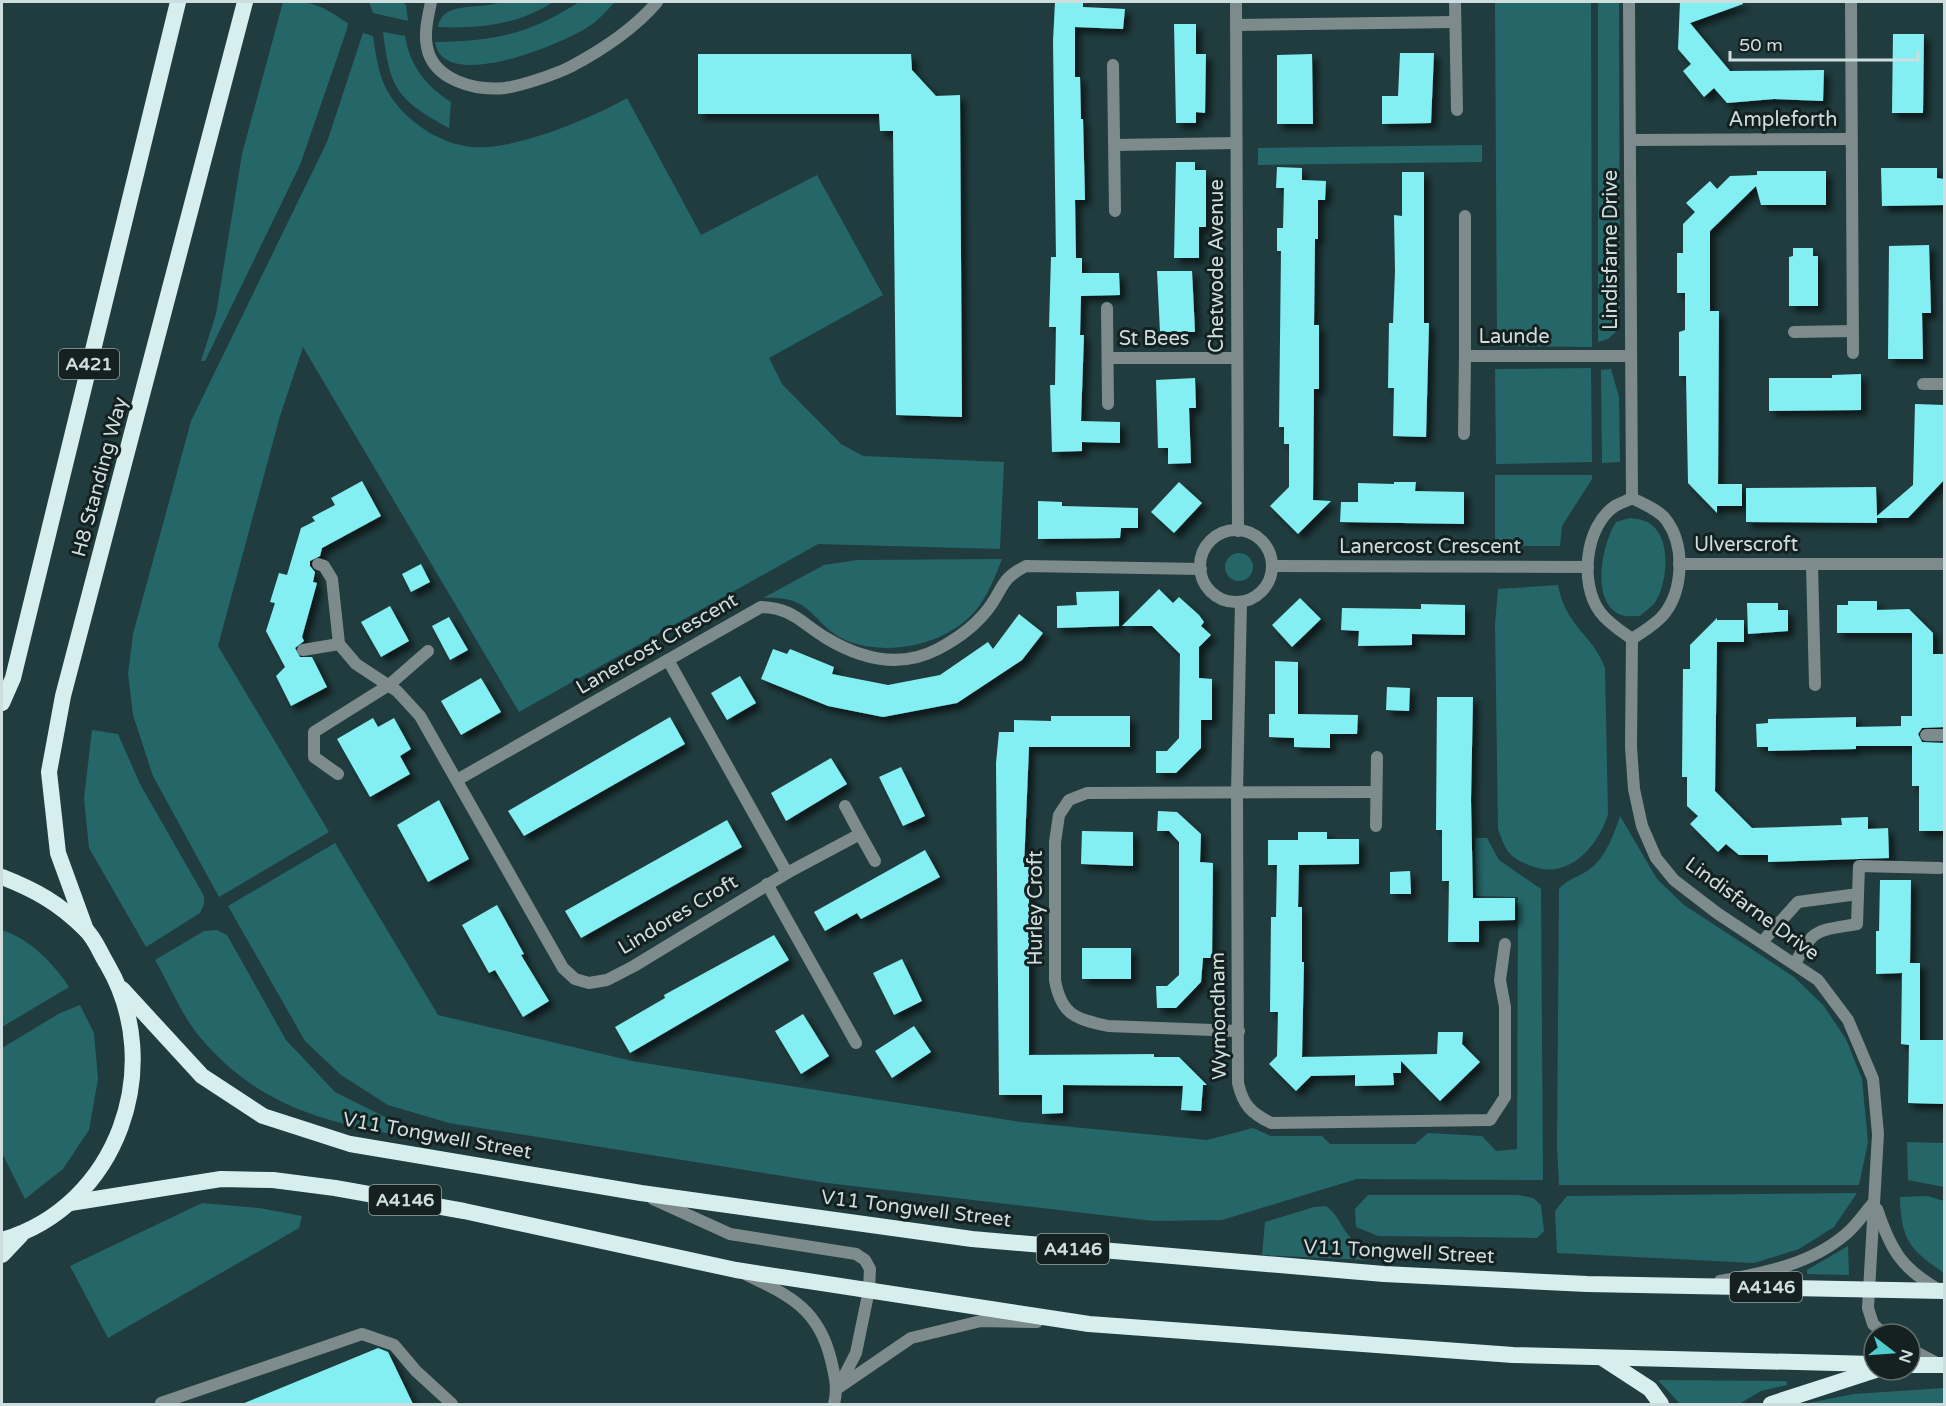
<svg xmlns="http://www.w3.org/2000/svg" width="1946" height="1406" font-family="'Varela Round',sans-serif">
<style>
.green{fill:#256668}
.building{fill:#84eff3;filter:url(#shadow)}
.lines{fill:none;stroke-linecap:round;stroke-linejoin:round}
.service{stroke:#7e8b8c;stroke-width:12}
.minor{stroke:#7e8b8c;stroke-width:12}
.trunk{stroke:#d7eeef;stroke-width:16}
.labels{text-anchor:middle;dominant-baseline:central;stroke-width:6;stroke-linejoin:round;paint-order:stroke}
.shield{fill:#152121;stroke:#96a5a5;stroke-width:1.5}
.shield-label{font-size:18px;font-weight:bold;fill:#cedede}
.street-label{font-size:20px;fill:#cedede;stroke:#152121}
</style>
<defs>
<filter id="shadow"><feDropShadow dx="5.5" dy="5.5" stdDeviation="3" flood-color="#0009"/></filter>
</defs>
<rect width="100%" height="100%" fill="#203c3e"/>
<g class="green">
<path d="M283,2C316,1 321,6 348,23L347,29L300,165L205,361H201L216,314L242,154Z"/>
<polygon points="369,2 402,2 406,5 408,21 373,13"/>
<path d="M501,2H553C518,25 479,29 438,27C442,0 481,10 501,2Z"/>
<path d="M579,2H615C607,10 598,21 588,27C562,44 443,94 435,42C495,41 528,35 579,2Z"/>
<polygon points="1495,2 1591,2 1592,347 1497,346"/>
<polygon points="1598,2 1619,2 1620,328 1608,339 1598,342"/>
<path d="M383,32L405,36C410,66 426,86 451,102L449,128C398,100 390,90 383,32Z"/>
<path d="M363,33L373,36C376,56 379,80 391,97C409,123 439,143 471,147C514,151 590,119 627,98L701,235L817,175L883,295L769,358L782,384L841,444L863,456L1004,462L1000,549L818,544L519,712L303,347L280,416L218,646L329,832L219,897L153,776L133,715L128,674L133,634L191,421L327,142Z"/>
<polygon points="1482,145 1482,162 1258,165 1258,148"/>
<polygon points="1591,368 1592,462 1496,464 1495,369"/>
<polygon points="1611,369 1619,397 1620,462 1602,463 1601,370"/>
<polygon points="1495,475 1592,475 1592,479 1562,526 1560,546 1495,546"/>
<path d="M1630,518C1639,519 1648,520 1655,528C1671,545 1667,586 1654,604C1650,608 1644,612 1640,616C1635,616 1626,617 1621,615C1590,602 1602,544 1616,522Z"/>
<circle cx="1239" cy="567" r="14"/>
<path d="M1002,559C996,575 989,591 980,605C953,643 893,657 850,642C811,627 817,595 763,598L824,565L857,560Z"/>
<path d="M1558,585C1566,628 1593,634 1605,668L1608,814C1599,845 1570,879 1534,867C1525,864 1513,859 1507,850C1503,844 1501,836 1498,829L1495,624L1498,589Z"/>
<polygon points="92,730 118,734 140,784 204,896 204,904 200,913 146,947 89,848 84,798"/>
<path d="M1620,816L1657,879L1684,905L1794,977L1823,1005L1846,1039L1862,1079L1868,1142L1859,1185H1559L1557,1146L1559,889C1569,878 1579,877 1590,869C1606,857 1614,834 1620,816Z"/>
<polygon points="1475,838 1487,838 1499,860 1541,889 1543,1180 1357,1179 1222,1220 1153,1221 827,1183 449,1123 388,1105 341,1075 305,1041 228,906 335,843 438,1015 632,1061 1021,1122 1207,1140 1253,1128 1271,1136 1322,1136 1330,1144 1415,1144 1428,1133 1482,1136 1496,1151 1517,1149 1518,897 1476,896"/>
<path d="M2,930C31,940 52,962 69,987L2,1027Z"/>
<path d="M217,930L227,935L286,1040L335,1092L387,1118L444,1136V1143C347,1126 266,1117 199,1036C181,1014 169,984 155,960L204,931Z"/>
<polygon points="80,1005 94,1033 98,1079 89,1130 63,1169 25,1199 2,1153 2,1048 60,1013"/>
<polygon points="1907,1142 1944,1143 1944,1187 1908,1180"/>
<polygon points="1857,1193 1834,1227 1799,1249 1754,1263 1557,1253 1555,1211 1567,1196"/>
<polygon points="1368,1195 1518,1195 1533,1198 1541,1205 1544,1231 1537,1238 1378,1236 1356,1227 1355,1209"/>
<path d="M1928,1196L1944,1201V1273C1910,1250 1901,1240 1900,1197Z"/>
<polygon points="202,1203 259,1208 302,1216 299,1228 108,1338 70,1266"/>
<path d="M1326,1206C1340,1217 1339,1224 1350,1237C1358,1248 1360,1243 1367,1260L1262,1255L1265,1222L1314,1207Z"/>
<polygon points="1848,1246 1849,1275 1807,1274 1807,1270"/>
<polygon points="1658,1380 1785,1381 1787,1382 1787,1385 1761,1391 1739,1404 1680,1404"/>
<polygon points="1944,1388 1944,1404 1803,1404 1854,1394"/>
</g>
<g class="building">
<polygon points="1055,2 1083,2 1083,7 1125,9 1123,29 1075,27 1075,77 1080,77 1081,119 1083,119 1085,200 1075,200 1076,258 1082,258 1082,273 1119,273 1120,295 1081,296 1080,335 1084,335 1081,421 1120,422 1120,443 1082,442 1082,451 1052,452 1050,385 1055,385 1056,327 1049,327 1051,257 1056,257 1053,41"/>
<polygon points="1680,2 1742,2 1743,4 1690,23 1730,71 1824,70 1823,101 1774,99 1727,103 1714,88 1704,97 1683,71 1691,64 1678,49"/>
<polygon points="1174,24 1196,24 1196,54 1206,54 1205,113 1196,112 1196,123 1176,123"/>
<polygon points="1893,34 1924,34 1923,113 1892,113"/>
<polygon points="1400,53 1434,53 1431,123 1382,124 1382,96 1398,96"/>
<polygon points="698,54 911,54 912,70 936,96 960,95 962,417 896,415 893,131 880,131 879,114 698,114"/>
<polygon points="1312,54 1313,124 1277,124 1277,55"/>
<polygon points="1176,162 1195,162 1195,170 1206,170 1206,227 1199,227 1199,258 1174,258"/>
<polygon points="1277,167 1302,168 1302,180 1326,181 1325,200 1318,200 1318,239 1315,239 1314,325 1319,325 1319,389 1314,389 1313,500 1331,501 1298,534 1270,506 1289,487 1289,444 1284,444 1284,427 1279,427 1281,251 1277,251 1277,228 1283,228 1284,188 1276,188"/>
<polygon points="1881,168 1937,168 1937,178 1944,179 1944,205 1882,206"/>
<polygon points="1757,171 1826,171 1826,205 1761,205 1756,186 1710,231 1710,311 1719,311 1718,484 1742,484 1742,506 1717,506 1717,513 1688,483 1686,376 1679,376 1679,332 1685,330 1685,293 1677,293 1677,253 1683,253 1683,224 1695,212 1686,203 1710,181 1717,189 1730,176 1757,175"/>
<polygon points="1402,172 1424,172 1424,323 1429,323 1426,437 1393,436 1394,388 1388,388 1389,323 1393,323 1395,271 1394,215 1402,216"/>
<polygon points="1929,245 1931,313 1922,313 1923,359 1888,359 1889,246"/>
<polygon points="1793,248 1813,248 1813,256 1818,256 1818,306 1789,306 1789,257 1793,256"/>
<polygon points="1157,271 1192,271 1195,332 1160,332"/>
<polygon points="1861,374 1861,410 1769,411 1769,378 1832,378 1832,375"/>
<polygon points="1195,378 1196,408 1189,408 1191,463 1168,464 1168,448 1158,448 1156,380"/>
<polygon points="1915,404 1944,405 1944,480 1908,518 1877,518 1877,523 1746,522 1746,488 1876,487 1877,516 1913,485"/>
<polygon points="362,481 381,516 322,548 320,556 310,561 310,566 315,572 313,582 317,583 302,637 304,641 295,648 300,657 312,657 327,687 291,706 276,676 285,667 266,631 275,603 270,602 279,573 287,575 301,528 315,521 312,517 335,505 331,498"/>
<polygon points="1179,482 1202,503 1174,533 1151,512"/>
<polygon points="1394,482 1416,482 1415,491 1464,492 1464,524 1340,522 1341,502 1358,502 1358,483 1394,484"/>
<polygon points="1038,501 1062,502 1062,506 1138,508 1138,528 1121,528 1120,538 1038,539"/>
<polygon points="421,564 430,582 411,592 402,574"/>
<polygon points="1159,589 1173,603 1179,597 1199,615 1204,622 1201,626 1211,635 1199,647 1199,678 1212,679 1212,720 1201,720 1201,748 1176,773 1156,773 1156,751 1167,751 1179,738 1180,654 1152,626 1122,626"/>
<polygon points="1119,591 1119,626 1057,628 1057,606 1077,605 1076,592"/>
<polygon points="1300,598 1321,619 1292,647 1272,625"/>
<polygon points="1848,601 1877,601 1877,610 1909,609 1933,633 1933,654 1944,654 1944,727 1922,728 1918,734 1922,742 1943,743 1944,831 1919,831 1919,786 1912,786 1912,746 1856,746 1856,749 1768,751 1768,747 1757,747 1756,724 1768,723 1768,719 1856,717 1856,727 1901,726 1901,716 1912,716 1912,633 1837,633 1837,605 1848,605"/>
<polygon points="1747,603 1778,603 1778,610 1788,610 1788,631 1748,634"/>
<polygon points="1421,604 1465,605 1465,635 1412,634 1412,645 1358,646 1359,631 1341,630 1342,608 1421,609"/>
<polygon points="390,606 409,641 381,657 361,622"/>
<polygon points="1019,614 1043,633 1022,660 957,703 883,717 828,706 761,679 773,649 787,654 790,649 834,667 832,674 888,685 940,675 988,642 993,649"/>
<polygon points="449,617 468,650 450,660 432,626"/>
<polygon points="1717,618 1717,620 1744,620 1744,642 1717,642 1715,791 1752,828 1842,825 1841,818 1868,817 1868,829 1888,828 1889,858 1768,862 1768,855 1739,855 1726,844 1718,852 1690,824 1698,816 1687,806 1687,777 1682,777 1683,669 1690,669 1690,645"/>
<polygon points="1275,661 1298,662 1298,714 1358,715 1357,734 1330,734 1330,748 1294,747 1294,738 1269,737 1269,714 1275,714"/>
<polygon points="740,676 756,703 727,720 711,693"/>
<polygon points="481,678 501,712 461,735 441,701"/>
<polygon points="1387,687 1410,688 1409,711 1386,710"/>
<polygon points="1437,697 1473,697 1471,800 1473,898 1515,898 1515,920 1479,921 1479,942 1448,942 1449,881 1442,881 1442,830 1436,830"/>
<polygon points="1051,716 1130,716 1130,747 1029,747 1024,867 1029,867 1029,1055 1154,1054 1154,1057 1179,1057 1207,1085 1203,1085 1201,1111 1181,1110 1183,1086 1063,1085 1063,1113 1042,1114 1042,1095 999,1095 996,763 999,732 1014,732 1014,720 1051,721"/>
<polygon points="670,717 685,744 524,836 508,811"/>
<polygon points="373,718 378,727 394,718 411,749 400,756 410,774 370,797 337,739"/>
<polygon points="831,758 847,784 786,821 771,793"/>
<polygon points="901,767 925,816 903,826 879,777"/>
<polygon points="439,800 469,859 428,882 397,825"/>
<polygon points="1158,811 1177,812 1201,834 1200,862 1213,863 1212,958 1203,958 1201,982 1176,1008 1157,1008 1156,986 1167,986 1179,975 1179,842 1169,831 1157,831"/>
<polygon points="727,820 742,847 581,938 565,911"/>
<polygon points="1082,831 1133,832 1133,866 1081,864"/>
<polygon points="1298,832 1327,832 1327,839 1359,839 1359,864 1299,865 1298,907 1302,907 1302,962 1304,962 1302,1057 1437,1054 1438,1032 1463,1032 1462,1044 1480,1062 1440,1101 1401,1061 1401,1073 1393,1073 1394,1085 1355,1086 1355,1075 1311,1076 1296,1091 1269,1064 1277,1056 1278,1012 1270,1012 1271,917 1276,917 1277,865 1268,865 1268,840 1298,840"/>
<polygon points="925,850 940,877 861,919 857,913 825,931 814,912"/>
<polygon points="1410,871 1411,894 1390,894 1390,872"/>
<polygon points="1880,880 1911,880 1910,963 1920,963 1920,1040 1943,1040 1944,1104 1908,1103 1909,1045 1901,1044 1902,973 1876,974 1876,931 1879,931"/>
<polygon points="497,905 524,954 521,955 549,1001 523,1017 495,970 489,973 462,925"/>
<polygon points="774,935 789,960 630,1053 615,1027 665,998 664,995"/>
<rect x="1082" y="948" width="49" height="31"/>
<polygon points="902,959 922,1001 894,1015 873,973"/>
<polygon points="803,1014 829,1056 801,1074 775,1031"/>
<polygon points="914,1026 931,1052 892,1078 875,1051"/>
<polygon points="378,1348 388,1352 413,1404 242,1404"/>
</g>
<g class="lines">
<g class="service">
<path d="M431,2C428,17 424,32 427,47C433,80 475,91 505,88C521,86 556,74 570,67C602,50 634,29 657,2"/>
<polyline points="318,564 324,566 332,579 336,616"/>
<polyline points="303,650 339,644"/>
<polyline points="338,774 314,757 314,732 389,685 428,651"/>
<polyline points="653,1199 730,1234 856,1254 865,1260 870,1269 869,1290 856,1353 838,1388"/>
<polyline points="161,1403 362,1334 394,1345 416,1371 452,1404"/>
</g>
<g class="minor">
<polyline points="1236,2 1238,531"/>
<polyline points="1455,2 1457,110"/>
<polyline points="1629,2 1632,498"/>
<polyline points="1851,2 1853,353"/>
<polyline points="1236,25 1455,22"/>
<polyline points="1113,65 1115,211"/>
<polyline points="1631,140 1851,139"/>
<polyline points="1115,145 1236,143"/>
<polyline points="1465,216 1465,356 1631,356"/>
<polyline points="1107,308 1108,404"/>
<polyline points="1794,332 1852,331"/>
<polyline points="1108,358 1237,358"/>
<polyline points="1923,384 1944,384"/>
<polyline points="1464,434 1465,356"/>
<path d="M1632,498C1643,504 1660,510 1667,521C1685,546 1683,589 1665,613C1657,624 1642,632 1632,639C1621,631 1608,623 1600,612C1579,584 1585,526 1615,506C1620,503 1627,501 1632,498Z"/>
<circle cx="1236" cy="566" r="36"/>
<polyline points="1679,564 1944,564"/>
<polyline points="1812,565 1815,685"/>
<polyline points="1272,566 1588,567"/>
<path d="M1241,602L1237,792L1238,1083C1243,1105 1251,1113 1271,1123L1490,1120L1505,1097V1007L1500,980L1505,944"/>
<polyline points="336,616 339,644 356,664 397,691 420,716 563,968 575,979 589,983 607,980 634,966 787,873 668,660"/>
<polyline points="1632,639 1631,747 1634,789 1642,826 1656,858 1674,880 1717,913 1818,980 1848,1020 1873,1079 1878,1134 1868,1308 1873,1324 1884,1334"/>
<polyline points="1926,735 1944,735"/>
<path d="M457,780L761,607C793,608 801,623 826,638C861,659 900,669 938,649C959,638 977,625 991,605C1004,586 1002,578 1026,566L1201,569"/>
<polyline points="845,806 860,834"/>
<polyline points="1376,826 1377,757"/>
<polyline points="787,873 860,834 875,861"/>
<polyline points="767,884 856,1043"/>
<polyline points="1762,942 1798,902 1858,894"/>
<path d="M1795,964C1814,927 1817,931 1857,924L1859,866L1940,868"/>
<path d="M1239,1031L1108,1026C1076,1019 1061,1015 1055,980V842L1059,815L1069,800L1087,793L1376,792"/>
<path d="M1877,1209C1891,1251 1902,1269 1941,1291"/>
<path d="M747,1275C791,1296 819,1310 831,1360C835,1377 838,1388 834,1404"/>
<path d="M1720,1281C1765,1273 1811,1264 1846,1234C1857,1225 1865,1212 1874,1202"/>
<polyline points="1910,1349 1937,1363"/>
<polyline points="838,1388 911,1338 981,1321 1037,1322"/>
</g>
<g class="trunk">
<polyline points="2,703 13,678 178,2"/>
<path d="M2,877C35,890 59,903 85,929C95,938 100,953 107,964C167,1066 118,1206 2,1240"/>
<polyline points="86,930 58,853 49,772 63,696 245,2"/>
<polyline points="122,989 202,1076 263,1116 350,1144 641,1193 972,1239 1384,1274 1587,1284 1944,1291"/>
<polyline points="70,1203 221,1179 273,1180 335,1188 464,1211 736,1270 1089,1324 1513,1355 1874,1364"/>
<polyline points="2,1255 21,1235"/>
<polyline points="1604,1359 1650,1389 1661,1404"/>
<polyline points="1910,1365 1944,1365"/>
<polyline points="1771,1404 1876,1370"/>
</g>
</g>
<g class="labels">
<g class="shield">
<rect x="59" y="349" width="60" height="30" rx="4.5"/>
<rect x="369" y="1185" width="72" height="30" rx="4.5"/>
<rect x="1037" y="1234" width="72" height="30" rx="4.5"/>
<rect x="1730" y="1272" width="72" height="30" rx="4.5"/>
</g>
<g class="shield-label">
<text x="89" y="364">A421</text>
<text x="405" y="1200">A4146</text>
<text x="1073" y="1249">A4146</text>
<text x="1766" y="1287">A4146</text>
</g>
<g class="street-label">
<text x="1783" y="120">Ampleforth</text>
<text transform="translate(1611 250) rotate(-90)">Lindisfarne Drive</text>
<text transform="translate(1217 266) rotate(-90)">Chetwode Avenue</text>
<text x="1514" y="337">Launde</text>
<text x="1154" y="339">St Bees</text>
<text transform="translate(100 477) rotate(-75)">H8 Standing Way</text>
<text x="1746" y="545">Ulverscroft</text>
<text x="1430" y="547">Lanercost Crescent</text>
<text transform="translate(657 644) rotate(-30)">Lanercost Crescent</text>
<text transform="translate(1036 908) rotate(-90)">Hurley Croft</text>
<text transform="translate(1752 909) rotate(36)">Lindisfarne Drive</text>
<text transform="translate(678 915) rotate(-31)">Lindores Croft</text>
<text transform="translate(1219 1016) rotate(-91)">Wymondham</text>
<text transform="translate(437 1136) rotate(10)">V11 Tongwell Street</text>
<text transform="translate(916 1209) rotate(7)">V11 Tongwell Street</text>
<text transform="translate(1399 1252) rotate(3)">V11 Tongwell Street</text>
</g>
</g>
<rect width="1946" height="1406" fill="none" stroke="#cedede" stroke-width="6"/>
<g transform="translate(1892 1352) rotate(107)"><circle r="28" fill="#152121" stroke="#5f6d6d" stroke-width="1.5"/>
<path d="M0-4.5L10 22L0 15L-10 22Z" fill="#51ccd1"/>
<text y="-9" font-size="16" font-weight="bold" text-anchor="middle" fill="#cedede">N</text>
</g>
<path d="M1730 51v9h188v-9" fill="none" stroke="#cedede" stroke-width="3"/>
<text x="1739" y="51" font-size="18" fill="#cedede" stroke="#152121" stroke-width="4.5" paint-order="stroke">50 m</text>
</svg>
